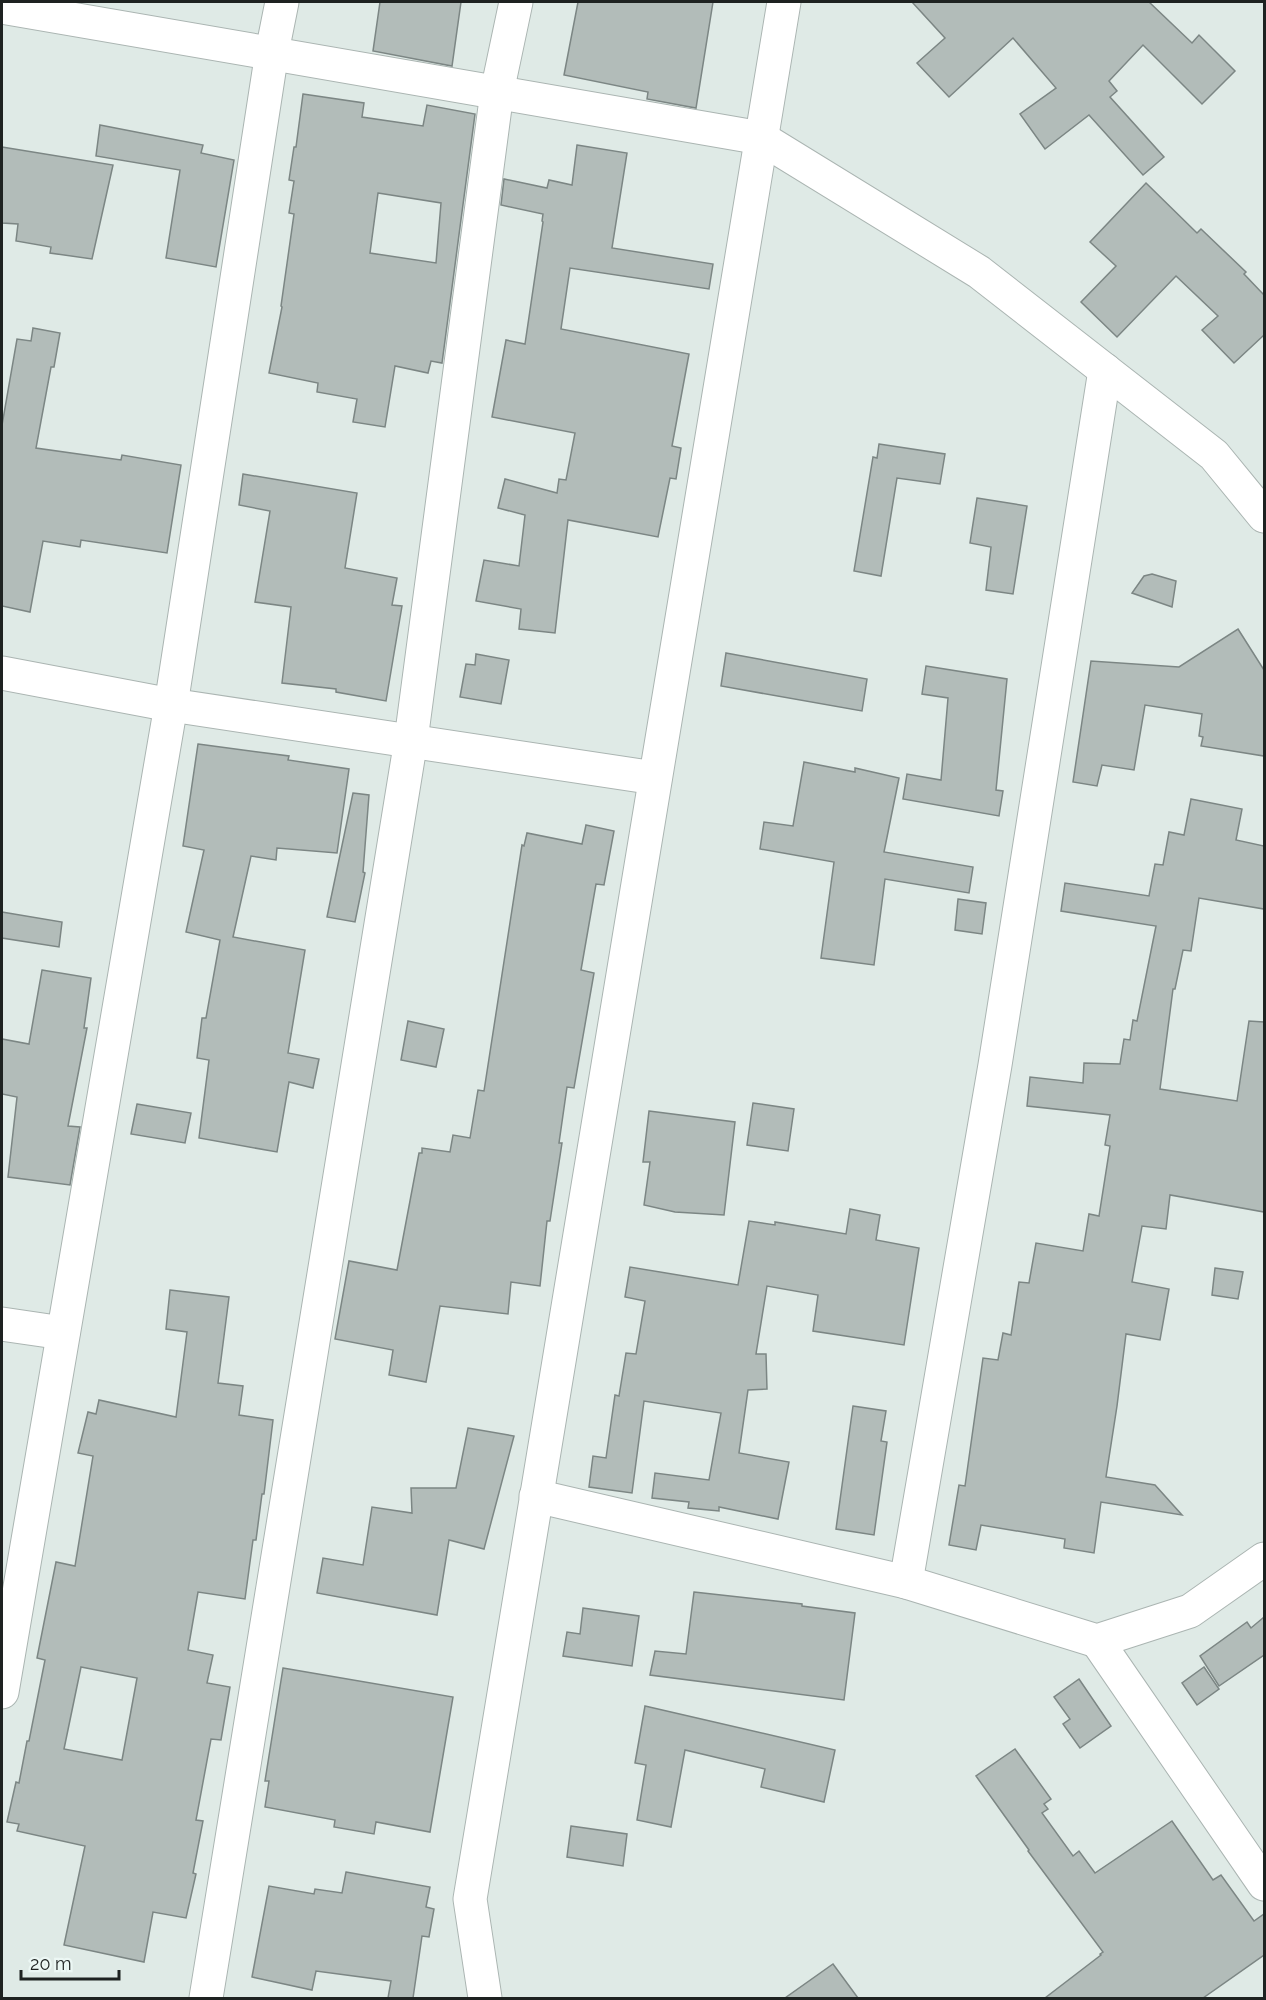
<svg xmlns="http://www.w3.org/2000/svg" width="1266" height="2000" font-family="Raleway,sans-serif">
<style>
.building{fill:#b2bcb9;stroke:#7c8684;stroke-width:1.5;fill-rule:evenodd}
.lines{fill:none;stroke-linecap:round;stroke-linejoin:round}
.street-casing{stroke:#abb5b2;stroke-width:35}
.street{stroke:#fff;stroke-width:33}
</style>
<rect width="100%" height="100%" fill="#dfeae6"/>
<g class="building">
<polygon points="380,2 461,2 452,66 373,51"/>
<polygon points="578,2 713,2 696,108 647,99 648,92 564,75"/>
<polygon points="912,2 1149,2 1192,43 1199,35 1235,71 1202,104 1143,45 1109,81 1117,91 1110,97 1164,157 1143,175 1089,115 1045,149 1020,114 1056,88 1013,38 949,97 917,63 945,38"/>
<path d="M303,94L364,103L362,117L423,126L427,105L475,114L442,363L431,361L428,373L395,366L385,427L353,422L357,399L317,392L318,383L269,373L282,307L281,306L294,214L289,213L294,181L289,180L294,147H296ZM378,193L441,203L436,263L370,253Z"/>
<polygon points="100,125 203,145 201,153 234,160 216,267 166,258 180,170 96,156"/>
<polygon points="577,145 627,153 612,248 713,264 709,289 570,268 561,329 689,354 672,446 681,448 676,479 670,478 658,537 568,520 555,633 519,629 521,609 476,601 484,560 519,566 525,515 498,508 505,479 557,493 559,479 566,480 575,433 492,417 506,340 525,344 543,222 542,221 543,214 501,205 504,179 547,188 549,180 572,185"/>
<polygon points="2,147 113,165 92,259 50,253 51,247 16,241 18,224 2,223"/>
<polygon points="1146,183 1197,233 1201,229 1246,272 1244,274 1264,295 1264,335 1234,363 1202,330 1218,316 1176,276 1117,337 1081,302 1116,266 1090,242"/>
<polygon points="33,328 60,333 54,367 51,367 36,448 121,460 122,455 181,465 167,553 81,540 80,547 43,541 30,612 2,606 2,425 17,339 31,341"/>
<polygon points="879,444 945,454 940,484 897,478 881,576 854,571 873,457 877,458"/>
<polygon points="243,474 357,493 345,568 397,578 392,605 402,606 386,701 336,692 336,689 282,683 291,607 255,602 270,511 239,505"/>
<polygon points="977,498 1027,506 1013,594 986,590 991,547 970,543"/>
<polygon points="1152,574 1176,581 1172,607 1132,593 1144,576"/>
<polygon points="1238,629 1264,670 1264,756 1201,746 1203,737 1199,736 1202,714 1145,705 1134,770 1102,765 1097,786 1073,782 1091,661 1179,667"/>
<polygon points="726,653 867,679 862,711 721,686"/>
<polygon points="476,654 509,660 501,704 460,697 466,664 475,665"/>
<polygon points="926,666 1007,679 996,790 1003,791 999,816 903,799 907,774 941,780 948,698 922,694"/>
<polygon points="198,744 289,756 288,760 349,769 337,853 277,848 276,860 251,856 233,937 305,950 288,1053 319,1059 313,1088 289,1082 277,1152 199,1138 209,1060 197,1058 202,1018 206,1018 220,940 186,932 204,850 183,846"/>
<polygon points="804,762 855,772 855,768 899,778 884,852 973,867 969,893 885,879 874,965 821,958 834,862 760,849 764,822 793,826"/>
<polygon points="353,793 369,795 363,872 365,873 355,922 327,917"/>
<polygon points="1191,799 1242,809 1236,840 1264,846 1264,909 1199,898 1191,951 1183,950 1175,989 1173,989 1160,1089 1237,1101 1249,1021 1264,1022 1264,1212 1170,1195 1166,1229 1142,1226 1132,1282 1169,1289 1160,1340 1126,1334 1117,1406 1106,1477 1155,1485 1182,1515 1101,1502 1094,1553 1064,1548 1065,1539 981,1525 976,1550 949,1545 959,1485 965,1486 983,1358 998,1360 1003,1333 1011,1335 1019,1282 1029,1283 1036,1243 1083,1251 1089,1214 1099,1216 1110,1146 1105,1145 1110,1115 1027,1106 1030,1077 1083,1083 1084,1063 1120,1064 1124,1039 1130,1040 1133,1020 1137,1021 1156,926 1061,911 1065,883 1149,896 1155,864 1163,865 1169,832 1184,835"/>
<polygon points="586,825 614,831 604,885 596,884 581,970 594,973 574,1088 567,1087 559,1143 562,1143 550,1221 547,1221 540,1286 511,1282 508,1314 440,1306 426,1382 389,1375 393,1350 335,1339 349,1261 397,1270 419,1153 422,1153 422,1148 450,1152 453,1135 470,1138 478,1090 484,1091 522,845 524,846 527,833 582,844"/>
<polygon points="958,899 986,903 982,934 955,930"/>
<polygon points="2,912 62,922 59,947 2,938"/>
<polygon points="42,970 91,978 84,1028 87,1028 68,1126 80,1127 70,1185 8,1177 17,1097 2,1094 2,1039 29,1044"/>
<polygon points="408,1021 444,1029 436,1067 401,1060"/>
<polygon points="753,1103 794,1109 788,1151 747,1145"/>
<polygon points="137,1104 191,1113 185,1143 131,1134"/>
<polygon points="649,1111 735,1122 724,1215 675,1212 644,1205 650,1162 643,1162"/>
<polygon points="850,1209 880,1215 876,1240 919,1248 904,1345 813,1331 818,1295 767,1286 756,1354 766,1354 767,1389 748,1390 739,1453 789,1462 778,1519 719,1507 719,1511 688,1508 689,1502 652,1498 655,1473 709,1480 721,1413 644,1401 632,1493 589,1487 593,1456 606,1458 615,1395 619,1396 626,1353 636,1354 645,1301 625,1297 630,1267 738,1285 749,1221 775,1225 775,1222 846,1234"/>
<polygon points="1215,1268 1243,1272 1238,1299 1212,1295"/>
<path d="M170,1290L229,1297L218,1383L243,1386L239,1415L273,1420L264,1494H262L256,1540H253L245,1599L198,1592L188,1650L213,1655L207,1683L230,1687L221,1740L211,1739L196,1820L203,1821L193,1873L196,1874L186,1918L153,1912L144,1962L64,1945L85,1846L17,1831L19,1824L7,1822L16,1782L19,1783L27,1741H29L45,1660L37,1658L56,1562L75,1566L93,1456L78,1453L88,1412L96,1414L99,1400L176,1417L187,1332L166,1329ZM81,1667L137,1678L122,1760L64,1749Z"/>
<polygon points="853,1406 886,1411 881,1441 887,1442 874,1535 836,1529"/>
<polygon points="468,1428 514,1436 484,1549 449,1540 437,1615 317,1593 323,1558 363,1565 372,1507 412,1513 411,1488 456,1488"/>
<polygon points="694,1592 802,1604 802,1606 855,1613 844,1700 650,1675 655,1651 686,1654"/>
<polygon points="583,1608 639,1616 632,1666 563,1656 567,1632 580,1634"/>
<polygon points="1264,1617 1264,1655 1219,1686 1200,1656 1247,1622 1251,1628"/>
<polygon points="1204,1667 1219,1689 1197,1705 1182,1683"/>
<polygon points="283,1668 453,1697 430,1832 376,1822 374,1834 334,1827 335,1820 265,1807 269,1781 265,1781"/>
<polygon points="1079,1679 1111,1726 1080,1748 1063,1724 1070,1719 1054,1697"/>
<polygon points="645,1706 835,1750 824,1802 761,1787 765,1769 685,1750 671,1827 637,1820 646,1765 635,1763"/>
<polygon points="1015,1749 1051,1799 1044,1804 1048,1809 1042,1813 1073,1856 1079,1851 1095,1873 1172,1821 1213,1880 1221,1875 1254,1921 1264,1914 1264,1955 1203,1998 1045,1998 1101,1955 1100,1954 1103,1952 1028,1851 1029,1850 976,1776"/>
<polygon points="571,1826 627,1834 623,1866 567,1857"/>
<polygon points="346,1872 430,1887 426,1907 434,1909 429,1937 422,1936 413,1998 388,1998 391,1981 316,1971 312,1990 252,1977 269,1886 314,1894 315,1889 342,1893"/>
<polygon points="833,1964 858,1998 785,1998"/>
</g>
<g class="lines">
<g class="street-casing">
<g id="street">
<polyline points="2,7 761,138 979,272 1214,455 1264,516"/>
<polyline points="2,673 171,705 655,778"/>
<polyline points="2,1324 63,1333"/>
<polyline points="536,1496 906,1582 1097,1641 1190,1611 1264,1559"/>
<polyline points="906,1582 995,1065 1105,370"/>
<polyline points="1097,1641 1264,1884"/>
<polyline points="2,1692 171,705 272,52 282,2"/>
<polyline points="206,1998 411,740 497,92 516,2"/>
<polyline points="485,1998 470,1899 784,2"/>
</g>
</g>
<use href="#street" class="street"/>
</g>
<rect width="1266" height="2000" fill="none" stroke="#1e2221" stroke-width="6"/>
<path d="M21 1970v9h98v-9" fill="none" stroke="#1e2221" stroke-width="3"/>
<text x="30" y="1970" font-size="18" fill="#1e2221" stroke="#ecf7f4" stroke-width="4.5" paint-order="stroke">20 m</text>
</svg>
